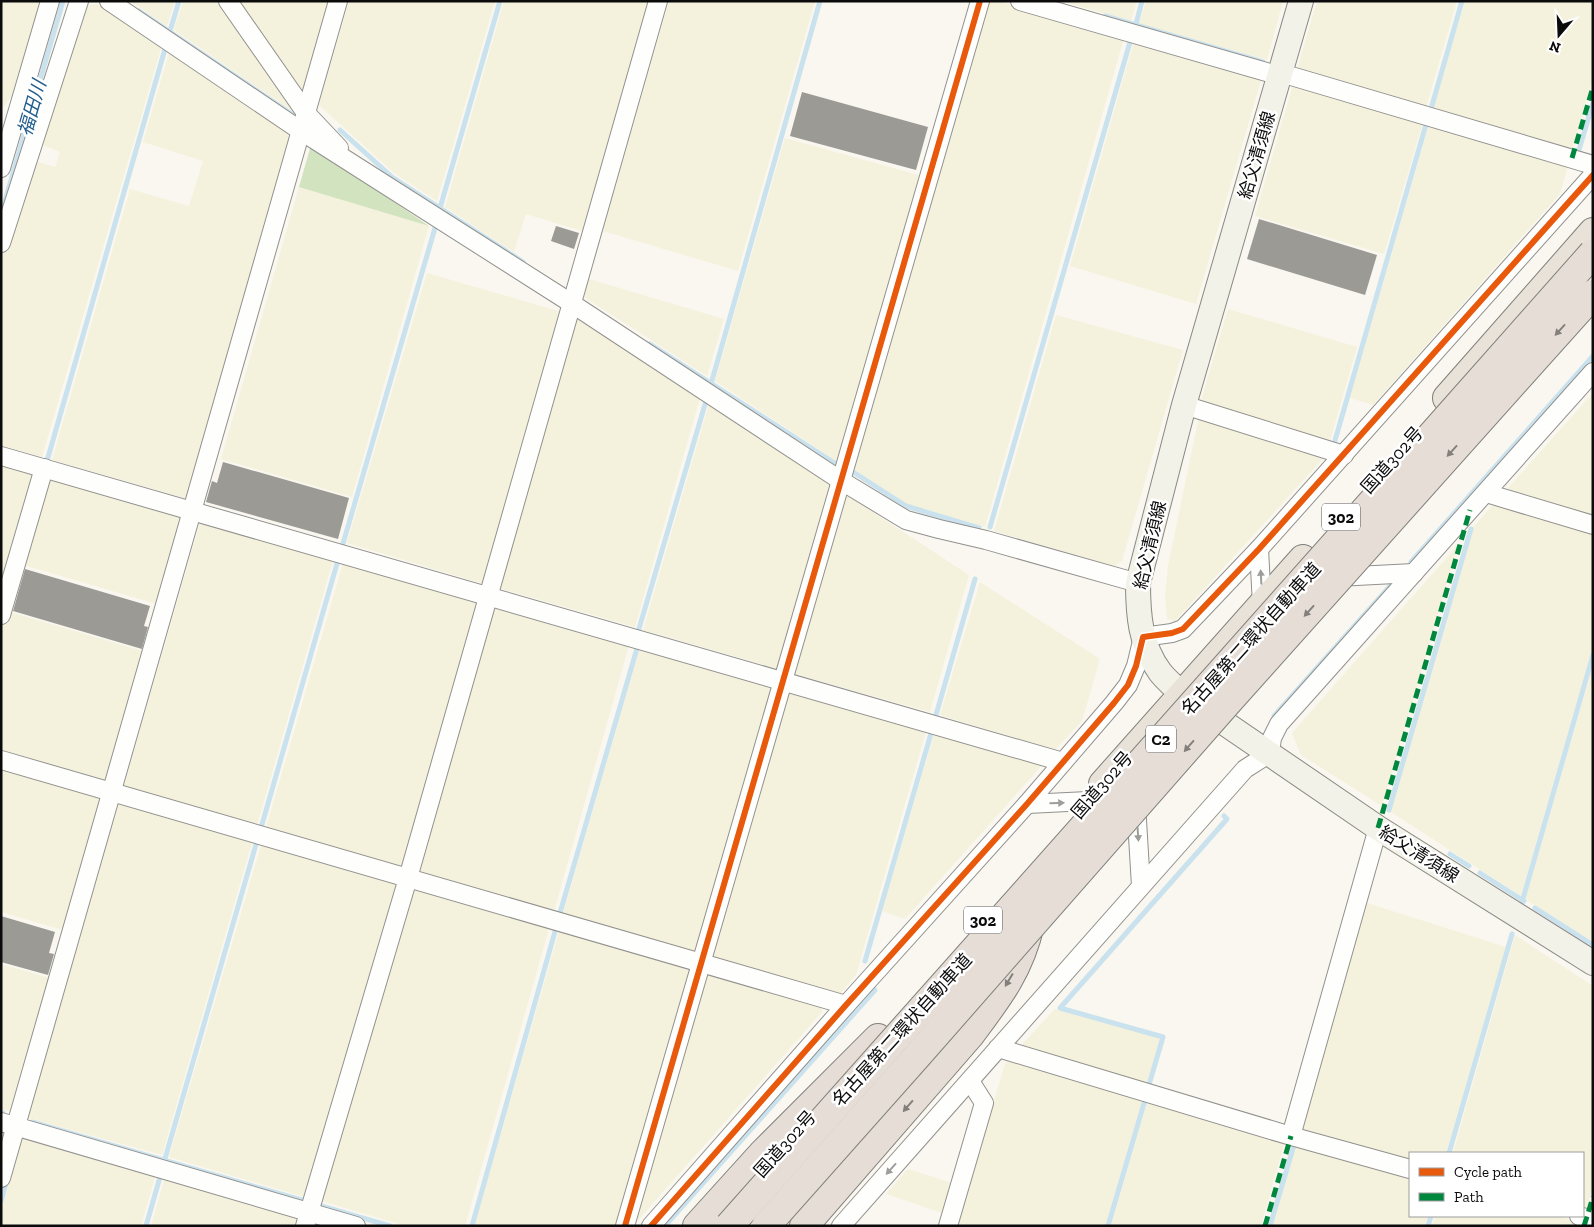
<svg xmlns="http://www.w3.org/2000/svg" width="1594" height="1227" font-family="'Zilla Slab','Noto Sans JP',serif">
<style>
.farmland{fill:#f4f2dd}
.forest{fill:#d2e3c0}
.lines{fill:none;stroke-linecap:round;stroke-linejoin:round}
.stream{stroke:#c9e2ee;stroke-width:5}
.building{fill:#9c9a95}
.minor-casing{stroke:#92918e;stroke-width:20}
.secondary-casing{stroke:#898884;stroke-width:26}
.trunk-casing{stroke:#7f7f7b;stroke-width:30}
.motorway-casing{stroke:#7f7f7b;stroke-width:30}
.minor{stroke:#fefefd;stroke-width:18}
.secondary{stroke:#f3f2e8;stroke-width:24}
.trunk{stroke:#e8e2d8;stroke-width:28}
.motorway{stroke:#e6ded6;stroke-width:28}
.motorway-bridge-casing{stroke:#7f7f7b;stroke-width:30;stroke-linecap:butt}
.motorway-bridge{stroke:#e6ded6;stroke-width:28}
.quiet{stroke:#00873e;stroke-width:5;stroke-dasharray:10 5;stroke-linecap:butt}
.cycleway-casing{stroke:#fff;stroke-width:9}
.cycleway{stroke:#e8590c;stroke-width:6}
.oneway{fill:#837f7b}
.oneway2{fill:#9d9d9c}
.labels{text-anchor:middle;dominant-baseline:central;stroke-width:5;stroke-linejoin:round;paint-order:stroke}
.shield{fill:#fff;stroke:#545454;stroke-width:1}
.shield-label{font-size:16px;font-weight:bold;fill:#0b0b0b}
.street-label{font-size:18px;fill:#0b0b0b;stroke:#fff}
.water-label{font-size:19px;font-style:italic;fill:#235f8e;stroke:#fff}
</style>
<rect width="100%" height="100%" fill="#f9f7ef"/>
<g class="farmland">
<polygon points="1,1 44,1 22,83 1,110"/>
<polygon points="130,1 175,1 167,26"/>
<polygon points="183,1 219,1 298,113 298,115 174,30"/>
<polygon points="236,1 333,1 303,96"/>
<polygon points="349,1 495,1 437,201 394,173 319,105"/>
<polygon points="504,1 653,1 585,232 526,214 514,252 445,207"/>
<polygon points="669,1 815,1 738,271 603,231"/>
<polygon points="989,1 998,1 1124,38 985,527 907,504 853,469"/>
<polygon points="1061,1 1137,1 1131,21"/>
<polygon points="1146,1 1283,1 1267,60 1139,24"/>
<polygon points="1317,1 1457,1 1425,111 1296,73"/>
<polygon points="1465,1 1593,1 1593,77 1571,153 1432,113"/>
<polygon points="101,4 162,45 42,457 1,445 1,259 32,160 55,167 60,152 38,143 88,5"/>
<polygon points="1134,41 1262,77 1196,304 1070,266"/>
<polygon points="170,49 296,132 188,499 52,460 130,189 189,206 203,161 143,142"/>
<polygon points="1294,81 1424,119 1384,254 1255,216"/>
<polygon points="1430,121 1569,162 1560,194 1373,405 1350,398"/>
<polygon points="785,138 922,176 839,463 715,381"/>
<polygon points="299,187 429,226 352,497 221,459"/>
<polygon points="427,273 562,312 484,584 347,543"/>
<polygon points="589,279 724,319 707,376 584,297"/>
<polygon points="1228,309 1357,347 1330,441 1200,404"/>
<polygon points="1056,315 1183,350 1122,561 1114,566 994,531"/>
<polygon points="578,320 700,398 635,627 498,588 575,321"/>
<polygon points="1593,393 1593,516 1515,494 1508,488"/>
<polygon points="709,404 830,483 831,488 779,669 643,630"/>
<polygon points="1199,416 1319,452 1322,460 1175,621 1167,619 1165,597 1168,566"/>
<polygon points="1,461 38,472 1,600"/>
<polygon points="50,475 183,514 160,605 20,564"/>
<polygon points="845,494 969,575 930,712 795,674"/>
<polygon points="1495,503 1593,528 1593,646 1521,896 1391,812 1473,527"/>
<polygon points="201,519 334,557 256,829 123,789"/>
<polygon points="1458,545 1382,806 1301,755 1292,733"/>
<polygon points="344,560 479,598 402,870 265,831"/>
<polygon points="980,582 1100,659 1082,721 1055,750 940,715"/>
<polygon points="493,606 630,642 553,915 415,875"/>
<polygon points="7,611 146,652 108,784 1,756 1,630"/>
<polygon points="641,644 774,684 698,956 562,917"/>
<polygon points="1593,666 1593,942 1525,899"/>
<polygon points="788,688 927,728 856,975 838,996 709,959"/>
<polygon points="935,731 1044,763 905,919 882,911"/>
<polygon points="1,764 103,794 66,931 1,912"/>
<polygon points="120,800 253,839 162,1155 28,1118"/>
<polygon points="262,842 398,881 308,1198 169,1157"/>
<polygon points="413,884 550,925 465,1226 406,1226 321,1201"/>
<polygon points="1367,903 1506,947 1446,1153 1410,1153 1410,1165 1301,1133"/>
<polygon points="560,928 695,967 619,1226 474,1226"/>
<polygon points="1515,935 1593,986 1593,1186 1585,1213 1583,1212 1583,1153 1453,1153"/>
<polygon points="1,964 53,979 14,1113 1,1109"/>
<polygon points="707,970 821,1004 822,1012 633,1226"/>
<polygon points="1055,1009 1161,1038 1145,1088 1017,1050"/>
<polygon points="1010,1057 1143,1098 1106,1226 956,1226 1005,1064"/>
<polygon points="1148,1099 1286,1138 1261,1226 1111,1226"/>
<polygon points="23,1135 156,1174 141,1226 1,1226 1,1211"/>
<polygon points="1297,1139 1410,1172 1410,1216 1428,1216 1425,1226 1272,1226"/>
<polygon points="908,1169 955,1184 945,1214 886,1194"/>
<polygon points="165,1177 300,1216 300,1226 151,1226"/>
<polygon points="1435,1216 1558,1216 1582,1223 1581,1226 1432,1226"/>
</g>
<polygon class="forest" points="311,145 429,226 299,187"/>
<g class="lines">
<g class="stream">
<polyline points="139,11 296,117"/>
<polyline points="1105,16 1263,62"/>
<polyline points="1135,28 1142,1"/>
<polyline points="170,31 179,1"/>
<polyline points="1431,109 1462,1"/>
<polyline points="340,130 392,177 523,262"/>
<polyline points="1578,153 1593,103"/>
<polyline points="440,208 500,1"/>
<polyline points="2,211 63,1"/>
<polyline points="650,344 836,464"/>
<polyline points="711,384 820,1"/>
<polyline points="1334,444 1427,121"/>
<polyline points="47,461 165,49"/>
<polyline points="851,468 850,470 906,506 979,528"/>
<polyline points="990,527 1130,42"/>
<polyline points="342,547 435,228"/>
<polyline points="1411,562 1593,356"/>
<polyline points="638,632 706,401"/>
<polyline points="936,715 975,579"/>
<polyline points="1274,716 1391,585"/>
<polyline points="1389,810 1471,529"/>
<polyline points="261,828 338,560"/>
<polyline points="1450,854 1469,866"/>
<polyline points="1480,873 1524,901"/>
<polyline points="1522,902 1593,655"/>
<polyline points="1535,908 1593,945"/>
<polyline points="560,913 638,645"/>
<polyline points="865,961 932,730"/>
<polyline points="1148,1088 1163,1037 1060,1008 1227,819 1224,816"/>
<polyline points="1,1113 3,1113"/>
<polyline points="32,1122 305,1201"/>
<polyline points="1449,1153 1512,934"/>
<polyline points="164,1162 257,841"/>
<polyline points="1,1201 7,1180"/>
<polyline points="318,1205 390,1226"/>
<polyline points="146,1226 160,1177"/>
<polyline points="472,1226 556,928"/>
<polyline points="665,1226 875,990"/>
<polyline points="1108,1226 1145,1100"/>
<polyline points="1270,1226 1294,1145"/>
<polyline points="1428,1226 1431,1216"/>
</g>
</g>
<g class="building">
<polygon points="802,92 928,127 916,170 790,136"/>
<polygon points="1259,219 1377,255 1365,295 1247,259"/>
<polygon points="556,226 579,233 574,249 551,241"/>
<polygon points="223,462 349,498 338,539 206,502 212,481 217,483"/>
<polygon points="25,569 150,606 144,626 148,627 142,649 13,611"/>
<polygon points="1,916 55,932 49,953 54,954 48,975 1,962"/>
</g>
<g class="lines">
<g class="minor-casing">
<g id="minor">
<polyline points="109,1 301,131 571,303 840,480 906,520 939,529 986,540 1138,583"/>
<polyline points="228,1 306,113 339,148"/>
<polyline points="1020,1 1280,76"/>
<polyline points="1281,73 1593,165"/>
<polyline points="1,168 50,1"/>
<polyline points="1,243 79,1"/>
<polyline points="1184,405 1344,455"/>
<polyline points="1,456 1063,762"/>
<polyline points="1486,493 1593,525"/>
<polyline points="1259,549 1262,605"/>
<polyline points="1337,577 1414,573"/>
<polyline points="1,615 44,468"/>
<polyline points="1,760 846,1005"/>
<polyline points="1027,804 1088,801"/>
<polyline points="1136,804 1141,886"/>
<polyline points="998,1048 1291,1136 1410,1169"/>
<polyline points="1,1122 356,1226"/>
<polyline points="1291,1136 1378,828"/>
<polyline points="1,1178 338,1"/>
<polyline points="1579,1216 1593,1220"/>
<polyline points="305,1226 408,878 658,1"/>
<polyline points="625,1226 980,1"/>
<polyline points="651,1226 846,1005 1027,804 1114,703 1128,685 1136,666 1143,637 1172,633 1183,629 1259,549 1593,175"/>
<polyline points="841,1226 1245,769 1270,753 1272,738 1279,724 1593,372"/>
<polyline points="948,1226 984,1103 970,1081"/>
</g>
</g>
<g class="secondary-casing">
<path id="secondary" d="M1301,1L1184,405L1138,583C1138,614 1140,645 1160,672C1166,680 1175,687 1182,694L1378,828L1593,963"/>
</g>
<g class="trunk-casing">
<g id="trunk">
<polyline points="1447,398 1593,232"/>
<polyline points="1103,784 1303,559"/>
</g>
</g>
<g class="motorway-casing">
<g id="motorway">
<polyline points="697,1226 763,1153 878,1038"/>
<path d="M804,1226L970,1035C997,999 1020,970 1030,924"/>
</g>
</g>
<use href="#minor" class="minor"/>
<use href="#secondary" class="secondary"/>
<use href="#trunk" class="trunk"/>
<use href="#motorway" class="motorway"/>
<g class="motorway-bridge-casing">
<g id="motorway-bridge">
<path d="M729,1226C1016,900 1306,578 1593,253"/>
<polyline points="766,1226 918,1055 1227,703 1593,294"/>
</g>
</g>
<use href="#motorway-bridge" class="motorway-bridge"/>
<g class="quiet">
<polyline points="1572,158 1593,87"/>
<polyline points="1378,828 1470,510"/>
<polyline points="1265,1226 1291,1136"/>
<polyline points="1584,1226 1593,1197"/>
</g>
<g class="cycleway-casing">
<g id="cycleway">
<polyline points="625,1226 980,1"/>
<polyline points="651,1226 846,1005 1027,804 1114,703 1128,685 1136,666 1143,637 1172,633 1183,629 1259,549 1593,175"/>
</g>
</g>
<use href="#cycleway" class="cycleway"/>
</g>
<defs><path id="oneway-solid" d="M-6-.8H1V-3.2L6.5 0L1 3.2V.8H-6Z" transform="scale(1.25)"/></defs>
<g class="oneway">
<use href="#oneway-solid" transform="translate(1560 330) rotate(132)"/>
<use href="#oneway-solid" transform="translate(1452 451) rotate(132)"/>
<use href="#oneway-solid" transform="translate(1309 611) rotate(132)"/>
<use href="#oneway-solid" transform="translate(1189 746) rotate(131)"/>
<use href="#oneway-solid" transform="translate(1009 980) rotate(121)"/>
<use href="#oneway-solid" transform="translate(908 1106) rotate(131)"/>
</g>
<g class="oneway2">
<use href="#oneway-solid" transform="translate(1261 577) rotate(-93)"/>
<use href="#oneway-solid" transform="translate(1057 803) rotate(-2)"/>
<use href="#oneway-solid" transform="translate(1138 834) rotate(86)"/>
<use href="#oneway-solid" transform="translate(891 1169) rotate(132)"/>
</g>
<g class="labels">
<g class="shield">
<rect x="1322" y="503.5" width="38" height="27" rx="4"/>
<rect x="1146" y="725.5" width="30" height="27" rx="4"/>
<rect x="964" y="906.5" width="38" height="27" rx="4"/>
</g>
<g class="shield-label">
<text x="1341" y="517">302</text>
<text x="1161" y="739">C2</text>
<text x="983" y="920">302</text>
</g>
<g class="street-label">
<text transform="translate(1257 155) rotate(-74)">給父清須線</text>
<text transform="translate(1392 460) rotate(-48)">国道302号</text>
<text transform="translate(1150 545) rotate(-77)">給父清須線</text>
<text transform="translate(1251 639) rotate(-48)">名古屋第二環状自動車道</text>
<text transform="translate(1102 785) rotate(-49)">国道302号</text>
<text transform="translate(1419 854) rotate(32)">給父清須線</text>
<text transform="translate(902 1030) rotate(-48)">名古屋第二環状自動車道</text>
<text transform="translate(785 1144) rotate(-48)">国道302号</text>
</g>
<g class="water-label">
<text transform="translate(32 108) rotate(-74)">福田川</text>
</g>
</g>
<rect width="1594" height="1227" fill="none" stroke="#0b0b0b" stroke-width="5"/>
<rect x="1409" y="1152" width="175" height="65" fill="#ffffff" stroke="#9d9d9d"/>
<rect x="1419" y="1168" width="25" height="8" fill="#e8590c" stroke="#9d9d9d"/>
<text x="1454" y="1177" font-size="15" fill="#0b0b0b">Cycle path</text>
<rect x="1419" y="1193" width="25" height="8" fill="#00873e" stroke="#9d9d9d"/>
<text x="1454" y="1202" font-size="15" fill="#0b0b0b">Path</text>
<g transform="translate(1559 35) rotate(199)" stroke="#ffffff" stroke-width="4" paint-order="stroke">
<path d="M0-4L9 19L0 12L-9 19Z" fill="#0b0b0b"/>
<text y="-8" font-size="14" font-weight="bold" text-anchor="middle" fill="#0b0b0b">N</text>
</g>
</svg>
